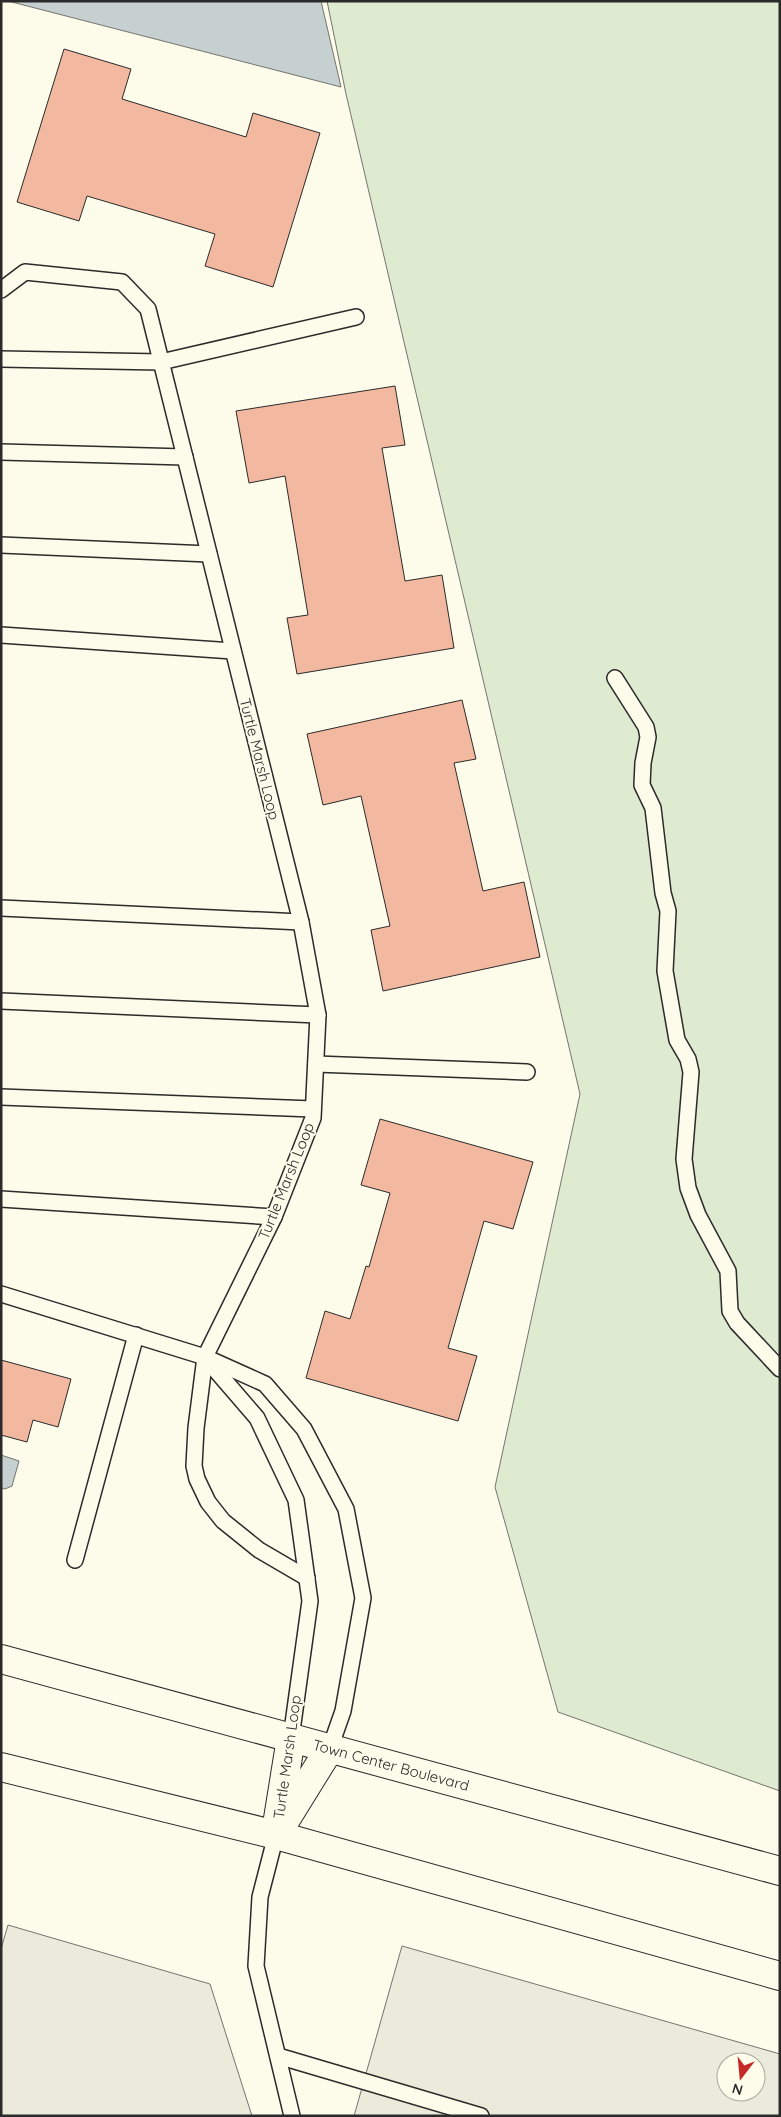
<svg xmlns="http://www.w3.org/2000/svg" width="781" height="2117" font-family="Quicksand,sans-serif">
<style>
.green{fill:#deebd1;stroke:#74746e}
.parking{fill:#eceadb;stroke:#74746e;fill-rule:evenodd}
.water{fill:#c7d0d0;stroke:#74746e}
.building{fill:#f2b8a0;stroke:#2b2b2b}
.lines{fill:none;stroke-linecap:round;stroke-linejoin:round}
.lane-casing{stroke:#2b2b2b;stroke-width:18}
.street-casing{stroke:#2b2b2b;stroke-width:30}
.secondary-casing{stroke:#2b2b2b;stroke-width:30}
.lane{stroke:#fdfbea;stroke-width:15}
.street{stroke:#fdfbea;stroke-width:28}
.secondary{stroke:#fdfbea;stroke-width:28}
.labels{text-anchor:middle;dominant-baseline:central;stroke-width:4;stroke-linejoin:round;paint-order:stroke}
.street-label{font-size:15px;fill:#2b2b2b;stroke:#fdfbea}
</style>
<rect width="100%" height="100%" fill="#fdfbea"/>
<polygon class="green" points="327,1 780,1 780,1791 558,1712 495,1487 580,1094 346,94"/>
<g class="parking">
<polygon points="8,1925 210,1984 252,2116 1,2116 1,1949"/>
<path d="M402,1946L780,2054V2116H354ZM726,2062H756V2092H726Z"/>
</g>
<g class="water">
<polygon points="8,1 321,1 341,87"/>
<polygon points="1,1455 19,1461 12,1486 5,1489 1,1488"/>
</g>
<g class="building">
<polygon points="64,49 131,69 122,99 246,137 253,113 320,133 273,287 205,266 215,234 87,196 79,221 17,202"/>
<polygon points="395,386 405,445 382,448 405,581 442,575 454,648 297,674 287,618 308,615 285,476 249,483 236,411"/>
<polygon points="462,700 476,759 454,763 483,891 524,882 540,957 383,991 371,930 390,926 361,796 323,805 307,734"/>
<polygon points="380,1119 533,1162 513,1229 484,1221 448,1348 477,1356 458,1421 306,1378 325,1311 350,1319 366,1266 369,1267 390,1193 361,1185"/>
<polygon points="1,1360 71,1379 58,1427 33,1420 27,1442 1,1435"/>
</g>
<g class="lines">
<g class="lane-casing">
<g id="lane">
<polyline points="1,290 25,272 122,282 148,309 301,922 318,1015 313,1118 274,1217 205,1357 196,1428 194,1466 197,1479 208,1502 223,1521 259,1550 307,1578"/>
<polyline points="1,359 161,362 356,317"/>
<polyline points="1,452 185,457"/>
<polyline points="1,545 209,554"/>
<polyline points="1,635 233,651"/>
<polyline points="615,678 646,727 648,737 643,763 642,785 653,808 663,893 668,911 665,971 677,1040 688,1059 691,1072 684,1159 688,1188 698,1215 728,1271 730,1311 737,1323 780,1369"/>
<polyline points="1,908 301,922"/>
<polyline points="1,1001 318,1015"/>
<polyline points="316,1064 527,1072"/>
<polyline points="1,1097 313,1109"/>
<polyline points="1,1199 274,1217"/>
<polyline points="1,1294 205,1357 265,1384 304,1429 346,1509 363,1598 343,1711 330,1748"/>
<polyline points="207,1360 257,1418 296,1500 310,1601 291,1738"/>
<polyline points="75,1560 136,1335"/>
<polyline points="276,1835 260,1897 256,1966 292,2116"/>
<polyline points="278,2056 481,2116"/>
</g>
</g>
<g class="street-casing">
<g id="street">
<polyline points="277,1825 291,1738"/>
<polyline points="276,1835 330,1748"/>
</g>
</g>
<g class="secondary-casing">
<g id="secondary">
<polyline points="1,1659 780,1871"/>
<polyline points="1,1767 276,1835 780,1976"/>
</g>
</g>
<use href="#lane" class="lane"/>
<use href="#street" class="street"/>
<use href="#secondary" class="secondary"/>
</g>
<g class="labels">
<g class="street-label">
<text transform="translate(260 759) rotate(76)">Turtle Marsh Loop</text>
<text transform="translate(286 1181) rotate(-68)">Turtle Marsh Loop</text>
<text transform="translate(287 1757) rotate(-82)">Turtle Marsh Loop</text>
<text transform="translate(391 1765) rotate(15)">Town Center Boulevard</text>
</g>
</g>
<rect width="781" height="2117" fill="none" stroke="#2b2b2b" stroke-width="5"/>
<g transform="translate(741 2077) rotate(196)"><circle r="24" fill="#fdfbea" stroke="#a9a89e"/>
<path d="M0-4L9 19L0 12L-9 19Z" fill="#c62828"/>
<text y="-8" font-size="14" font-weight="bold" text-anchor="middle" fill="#2b2b2b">N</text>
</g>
</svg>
